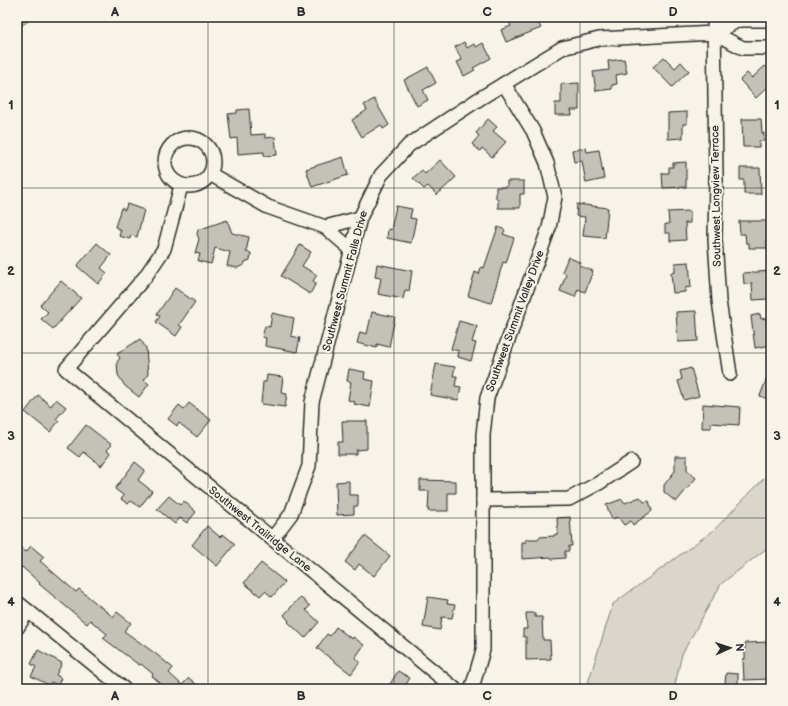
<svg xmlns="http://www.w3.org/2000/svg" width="788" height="706" font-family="'Balsamiq Sans',sans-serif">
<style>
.green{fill:#dad6cc;stroke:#82807c}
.water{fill:#afaca4;stroke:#7a7874}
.building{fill:#c4c1b9;stroke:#2b2b2b}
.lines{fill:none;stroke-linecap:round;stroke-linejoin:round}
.minor-casing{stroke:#2b2b2b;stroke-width:16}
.minor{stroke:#f7f3e8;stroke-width:13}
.grid{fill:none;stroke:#2b2b2b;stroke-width:1;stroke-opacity:0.55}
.labels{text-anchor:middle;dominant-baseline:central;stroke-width:4;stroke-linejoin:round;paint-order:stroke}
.street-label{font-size:11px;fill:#2b2b2b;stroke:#f7f3e8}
.neatline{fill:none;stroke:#2b2b2b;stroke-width:1.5}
.grid-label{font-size:13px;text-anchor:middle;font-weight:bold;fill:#2b2b2b}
</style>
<rect width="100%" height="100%" fill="#f7f3e8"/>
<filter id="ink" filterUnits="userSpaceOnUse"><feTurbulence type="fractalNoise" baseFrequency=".025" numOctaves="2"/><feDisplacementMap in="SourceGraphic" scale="8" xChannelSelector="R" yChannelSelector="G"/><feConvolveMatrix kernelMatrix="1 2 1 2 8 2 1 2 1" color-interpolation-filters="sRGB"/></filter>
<g filter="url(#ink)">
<polygon class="green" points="771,471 771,545 721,584 682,654 674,689 586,689 613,604 714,530"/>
<polygon class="water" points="17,17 34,17 17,29"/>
<g class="building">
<polygon points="516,17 536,17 541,28 506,42 501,30 511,26 508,20"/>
<polygon points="464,42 467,48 474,44 476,47 483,43 491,58 473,68 475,70 464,76 457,62 462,60 455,47"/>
<polygon points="664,57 675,68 681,62 689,71 672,87 653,67"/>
<polygon points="624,59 627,73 616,75 617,84 612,85 612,89 596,91 593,72 609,70 608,61"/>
<polygon points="765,66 771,72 771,84 756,98 740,80 747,73 752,78"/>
<polygon points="428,67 436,83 423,90 428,100 417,106 404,80"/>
<polygon points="579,83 579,110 571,110 572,115 555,115 555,103 561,103 561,84"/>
<polygon points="374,99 389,125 383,129 381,125 362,137 352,120 367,110 364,105"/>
<polygon points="249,109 251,135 265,134 265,138 275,137 277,155 264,156 264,152 238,154 237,138 231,139 228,114 237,113 237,110"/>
<polygon points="687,112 687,124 683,124 683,138 668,139 668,113"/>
<polygon points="488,119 497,127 493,131 506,142 492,157 482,148 480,151 472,144 479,136 476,133"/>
<polygon points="742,119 761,119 762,133 764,133 764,141 759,141 759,147 743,147"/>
<polygon points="586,148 587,152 599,150 604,179 586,183 582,161 574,162 572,150"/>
<polygon points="343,157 348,175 312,187 306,169"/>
<polygon points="440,160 456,177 437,195 428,186 424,189 413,178 422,170 425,174"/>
<polygon points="686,162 686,187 663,188 662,173 669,173 669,167 673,167 673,163"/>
<polygon points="740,168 760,168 761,194 744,194 744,180 740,180"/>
<polygon points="507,181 524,181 524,194 520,194 520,208 498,208 498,199 496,199 496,187 507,187"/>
<polygon points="127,204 144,210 137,237 131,235 130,239 119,236 121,230 115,227 121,208 125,210"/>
<polygon points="577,204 608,208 605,238 583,236 585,217 576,216"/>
<polygon points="396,206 412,209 410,218 416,219 411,243 387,238 388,229 391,230"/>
<polygon points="690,211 690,223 685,223 686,240 670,241 670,233 665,233 665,224 669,224 668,212"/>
<polygon points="227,220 232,233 249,237 246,252 251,253 250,260 245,262 244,265 237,268 227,266 230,252 215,248 211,264 198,261 200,254 195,253 199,239 197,234 198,230"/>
<polygon points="739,221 767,221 767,248 749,248 749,243 746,243 745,234 740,234"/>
<polygon points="498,227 505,230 503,234 514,238 506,263 503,262 491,303 468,296 475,272 479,274 481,267 484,268"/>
<polygon points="97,243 111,255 101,268 107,273 98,284 77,266"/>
<polygon points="300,245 311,252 302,266 317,275 313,281 316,283 310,294 281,276"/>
<polygon points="568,257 581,263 580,266 593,271 585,292 578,289 575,297 560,291 566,274 562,272"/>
<polygon points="689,262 691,287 685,288 685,292 673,293 671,273 675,272 675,263"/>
<polygon points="377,264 412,271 409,291 405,290 403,299 378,294 381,278 375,277"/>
<polygon points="771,271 771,291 769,291 769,299 753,300 752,283 744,284 743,273"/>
<polygon points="61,281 81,298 53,329 41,319 48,312 40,305"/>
<polygon points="175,288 195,302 179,325 182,327 176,336 156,322 160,316 157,314"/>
<polygon points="696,311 698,341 678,342 676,312"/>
<polygon points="372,312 395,317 389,347 377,344 377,348 357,343 360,332 367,334"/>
<polygon points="272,313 294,318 291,336 300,338 297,352 265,346 266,338 262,337 265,326 270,327"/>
<polygon points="760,314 761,319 766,318 768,333 771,332 771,345 755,348 751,316"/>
<polygon points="459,321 477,326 472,342 476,343 471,361 458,357 459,351 451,349"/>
<polygon points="140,339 146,348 148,374 144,380 149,384 139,397 125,386 118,375 117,362 120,358 117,354"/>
<polygon points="436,364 455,367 453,376 457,376 455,386 461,387 458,400 430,395"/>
<polygon points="691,368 699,396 684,400 678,381 682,379 680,371"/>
<polygon points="349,369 365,372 364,379 374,381 370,407 354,404 355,402 348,400 351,382 347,381"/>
<polygon points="770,370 771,370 771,400 760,396"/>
<polygon points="267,375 283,377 281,393 287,394 285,407 261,404 263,382 266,382"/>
<polygon points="38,395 51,406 56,399 66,407 56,419 59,421 50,432 25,412"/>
<polygon points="189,403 211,420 197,437 179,423 177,426 168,419 179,405 184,409"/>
<polygon points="703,404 740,407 739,425 711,423 711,428 702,428"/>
<polygon points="342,421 367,421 367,449 356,450 356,454 338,454 338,442 343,442"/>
<polygon points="86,425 112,445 107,450 111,453 101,466 84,452 80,457 68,448"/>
<polygon points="675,456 687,456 687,470 696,478 676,502 664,492 664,485 675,471"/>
<polygon points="135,462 145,470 138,480 152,491 140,507 131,501 128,504 121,499 124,496 115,489"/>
<polygon points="420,480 456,481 456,493 448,493 448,511 428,511 429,491 420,491"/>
<polygon points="349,481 349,495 358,495 358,506 354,506 354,514 337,515 336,482"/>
<polygon points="169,496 180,505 184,501 196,512 187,523 180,518 175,524 157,509"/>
<polygon points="640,497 644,502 649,501 652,511 633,525 631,521 624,525 618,517 612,519 606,505 622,499 625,503"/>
<polygon points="570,517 572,546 569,546 569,551 565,551 565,558 552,559 551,557 522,559 522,542 526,542 526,539 539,539 539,537 554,536 554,535 558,534 557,518"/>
<polygon points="207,526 220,537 223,534 235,544 217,566 192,545"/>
<polygon points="365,536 390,556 374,576 359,564 355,570 345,562"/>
<polygon points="17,544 26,552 31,546 44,557 40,561 76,592 79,589 113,617 117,612 131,623 124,631 156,654 173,668 169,673 182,685 189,678 202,689 167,689 152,676 153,674 141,664 139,665 103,638 107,634 90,620 87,624 39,584 40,583 22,567 17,573"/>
<polygon points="261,563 285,582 272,597 265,591 260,596 244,583"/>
<polygon points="300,597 310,606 306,610 319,622 305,638 288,622 289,621 284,615"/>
<polygon points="428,597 448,600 447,604 455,605 452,618 442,617 440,630 423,627"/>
<polygon points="526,613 535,613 535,617 542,617 543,640 550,640 551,659 526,660 526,637 523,637 523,629 527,629"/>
<polygon points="336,627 352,639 353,637 364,645 355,658 360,662 351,674 317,648 327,634 330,636"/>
<polygon points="771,642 771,679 744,680 743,659 745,659 745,643"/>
<polygon points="38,650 62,663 56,675 61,678 58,685 51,682 49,685 31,676 36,667 31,664"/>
<polygon points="398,671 410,678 403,689 387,689"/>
<polygon points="726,673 738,674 738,685 725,684"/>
</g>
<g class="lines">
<g class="minor-casing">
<g id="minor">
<polyline points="714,17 716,177 715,239 719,301 730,374"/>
<polyline points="714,33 743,48 771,48"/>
<circle cx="189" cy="162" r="24"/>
<polyline points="210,174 268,207 325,227 352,250"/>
<polyline points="181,186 164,249 145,277 66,369 455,689"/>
<polyline points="325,227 360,218"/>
<polyline points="483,500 569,499 599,483 631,462"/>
<polyline points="272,539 291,514 309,466 312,402 360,218 381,175 409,145 479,99 562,48 599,39 714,33 739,20 771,20"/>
<polyline points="17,602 124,689"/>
<polyline points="17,628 28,611"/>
<polyline points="471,689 474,681 483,650 483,435 487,398 549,228 555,197 547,163 533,131 504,84"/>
</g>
</g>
<use href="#minor" class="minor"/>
</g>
</g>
<path class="grid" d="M208,17V689M394,17V689M580,17V689M17,188H771M17,353H771M17,518H771"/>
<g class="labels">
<g class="street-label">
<text transform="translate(716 196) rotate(-91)">Southwest Longview Terrace</text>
<text transform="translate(345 281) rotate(-75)">Southwest Summit Falls Drive</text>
<text transform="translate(515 321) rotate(-70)">Southwest Summit Valley Drive</text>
<text transform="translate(260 529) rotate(39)">Southwest Trailridge Lane</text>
</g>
</g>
<rect width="788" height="706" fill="none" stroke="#f7f3e8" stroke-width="44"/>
<g transform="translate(730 648) rotate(87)" stroke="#f7f3e8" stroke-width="3" paint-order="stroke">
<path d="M0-3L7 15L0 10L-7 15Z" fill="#2b2b2b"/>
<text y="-6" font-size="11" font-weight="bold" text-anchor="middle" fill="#2b2b2b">N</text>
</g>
<rect x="22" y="22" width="744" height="662" class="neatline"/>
<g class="grid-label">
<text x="115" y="16">A</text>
<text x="301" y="16">B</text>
<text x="487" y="16">C</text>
<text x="673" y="16">D</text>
<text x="11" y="109">1</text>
<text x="777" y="109">1</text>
<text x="11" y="275">2</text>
<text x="777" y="275">2</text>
<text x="11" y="440">3</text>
<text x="777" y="440">3</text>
<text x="11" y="606">4</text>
<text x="777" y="606">4</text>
<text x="115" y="700">A</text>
<text x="301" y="700">B</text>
<text x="487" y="700">C</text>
<text x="673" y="700">D</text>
</g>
</svg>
